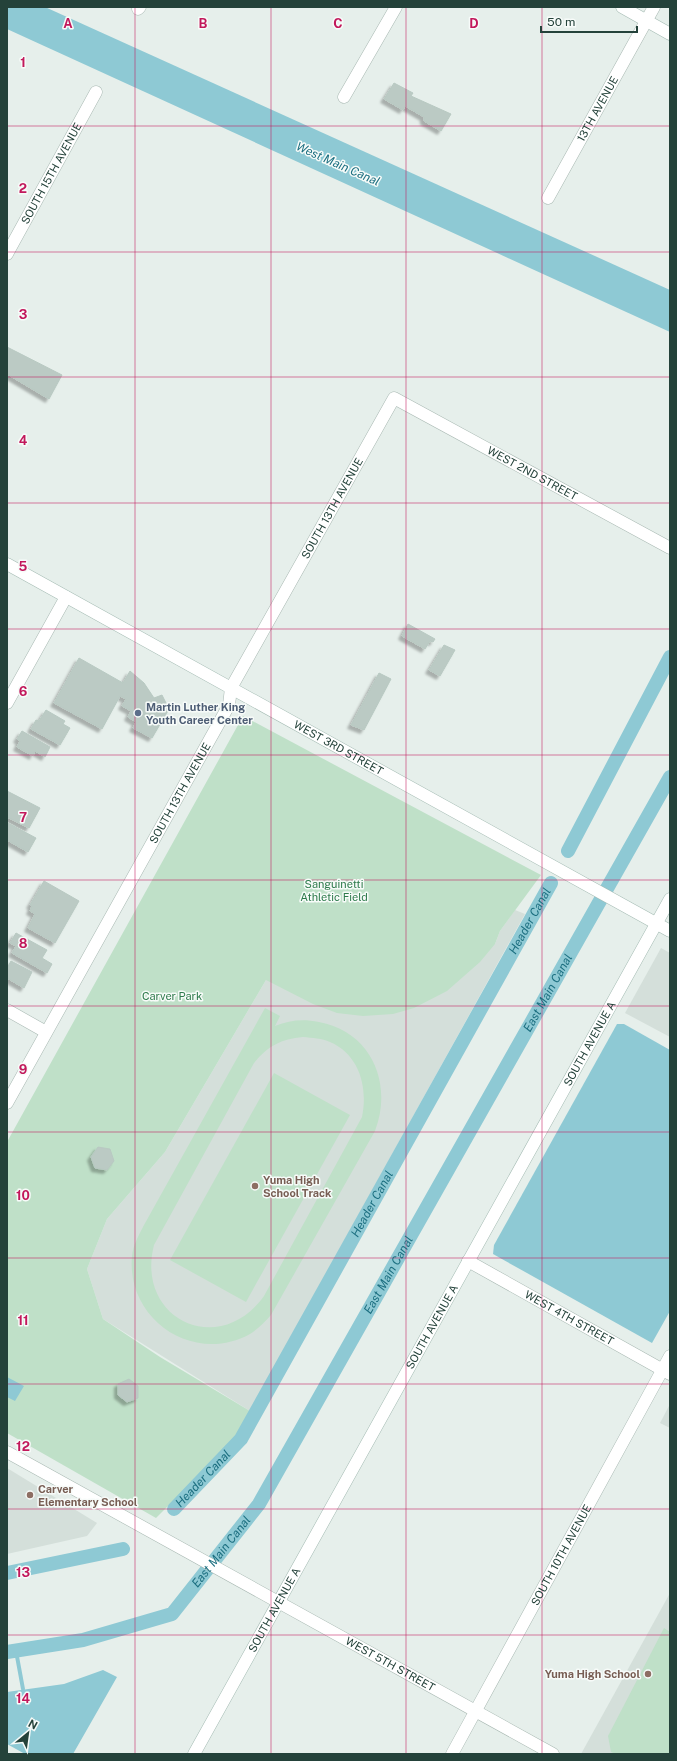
<svg xmlns="http://www.w3.org/2000/svg" width="677" height="1761" font-family="'Public Sans',sans-serif">
<style>
.built{fill:#d4dfda}
.green{fill:#bfe0c8;fill-rule:evenodd}
.water{fill:#8ec9d4}
.lines{fill:none;stroke-linecap:round;stroke-linejoin:round}
.stream{stroke:#8ec9d4;stroke-width:4}
.canal{stroke:#8ec9d4;stroke-width:14}
.building{fill:#bbcac4;stroke:#b8c9c2;filter:url(#shadow)}
.street-casing{stroke:#a8b8b2;stroke-width:13}
.secondary-casing{stroke:#a4bbb3;stroke-width:13}
.street{stroke:#fff;stroke-width:12}
.secondary{stroke:#fff;stroke-width:12}
.grid{fill:none;stroke:#c2185b;stroke-width:1;stroke-opacity:0.55}
.service-dot{fill:#5c6f8a;stroke:#f7fbf9;stroke-width:1.5}
.education-dot{fill:#8d6e63;stroke:#f7fbf9;stroke-width:1.5}
.labels{text-anchor:middle;dominant-baseline:central;stroke-width:3;stroke-linejoin:round;paint-order:stroke}
.street-label{font-size:11px;fill:#24423a;stroke:#f7fbf9}
.service-label{font-size:11px;font-weight:bold;fill:#4e5e75;stroke:#f7fbf9;text-anchor:start}
.park-label{font-size:11px;fill:#2d7a4b;stroke:#f7fbf9}
.education-label{font-size:11px;font-weight:bold;fill:#785e54;stroke:#f7fbf9;text-anchor:start}
.water-label{font-size:12px;font-style:italic;fill:#1c6f80;stroke:#f7fbf9}
.grid-label{font-size:13px;text-anchor:middle;font-weight:bold;fill:#c2185b;stroke:#f7fbf9;stroke-width:3;stroke-linejoin:round;paint-order:stroke}
</style>
<defs>
<filter id="shadow"><feDropShadow dx="-3.5" dy="3.5" stdDeviation="1" flood-color="#0004"/></filter>
</defs>
<rect width="100%" height="100%" fill="#e6efeb"/>
<g class="built">
<polygon points="515,910 525,914 250,1411 103,1319 87,1269 107,1219 165,1152 266,980 495,944 500,931"/>
<polygon points="661,948 670,953 670,1037 625,1013"/>
<polygon points="670,1404 670,1428 660,1423"/>
<polygon points="7,1468 97,1523 87,1536 7,1554"/>
<polygon points="670,1593 670,1754 581,1754"/>
</g>
<g class="green">
<polygon points="243,716 541,875 500,931 495,944 480,962 447,991 414,1008 393,1014 363,1016 337,1013 313,1004 266,980 165,1152 107,1219 87,1269 103,1319 160,1357 250,1411 236,1438 156,1518 7,1433 7,1142"/>
<path d="M265,1008L280,1016L275,1026C290,1020 303,1019 319,1022C372,1032 393,1084 375,1131L271,1315C265,1322 258,1329 250,1334C194,1365 126,1320 132,1256C133,1245 139,1235 144,1225ZM303,1037C312,1038 322,1038 330,1042C360,1055 368,1088 362,1117L264,1296C219,1359 135,1319 154,1245L254,1063C268,1046 281,1039 303,1037Z"/>
<polygon points="274,1073 350,1115 246,1302 170,1260"/>
<polygon points="664,1628 670,1632 670,1754 616,1754 611,1752 608,1736"/>
</g>
<g class="water">
<polygon points="7,7 45,7 670,290 670,332 7,29"/>
<polygon points="617,1024 624,1024 670,1050 670,1311 652,1343 493,1254 494,1245"/>
<polygon points="7,1377 24,1386 15,1401 7,1397"/>
<polygon points="103,1670 117,1677 73,1754 25,1754 7,1744 7,1692 64,1684"/>
</g>
<g class="lines">
<polyline class="stream" points="16,1651 23,1689"/>
<g class="canal">
<polyline points="568,851 670,657"/>
<path id="s1" d="M174,1509L241,1439L551,883"/>
<polyline points="7,1573 123,1549"/>
<path id="s2" d="M7,1652L83,1640L172,1614L259,1504L670,777"/>
</g>
</g>
<g class="building">
<polygon points="394,83 413,93 411,96 451,114 441,131 424,121 424,117 405,106 403,110 384,99"/>
<polygon points="7,347 62,375 49,399 7,374"/>
<polygon points="408,624 435,639 433,642 430,641 425,649 402,636"/>
<polygon points="444,645 455,650 440,676 429,670"/>
<polygon points="79,658 123,683 130,671 144,683 154,698 162,695 169,709 152,738 133,728 136,722 128,717 131,711 122,706 126,699 120,696 102,729 54,703"/>
<polygon points="379,673 391,679 364,730 351,725"/>
<polygon points="46,710 65,721 63,724 70,728 60,745 31,729 36,720 39,721"/>
<polygon points="22,731 50,747 45,757 35,751 33,756 17,747 20,741 17,739"/>
<polygon points="7,791 40,808 29,828 7,817"/>
<polygon points="8,823 36,838 28,852 7,840"/>
<polygon points="44,881 79,901 55,943 28,928 35,914 30,911 32,906 30,905"/>
<polygon points="16,933 47,950 42,958 52,964 47,973 12,953 16,946 10,943"/>
<polygon points="11,961 32,972 24,988 7,978 7,968"/>
<polygon points="98,1147 110,1149 114,1161 107,1170 95,1168 91,1157"/>
<polygon points="129,1379 138,1386 138,1398 127,1402 118,1395 118,1384"/>
</g>
<g class="lines">
<g class="street-casing">
<g id="street">
<polyline points="138,9 140,7"/>
<polyline points="344,97 396,7"/>
<path id="s3" d="M548,198L654,7"/>
<path id="s4" d="M7,254L96,92"/>
<polyline points="7,703 66,597"/>
<polyline points="7,1010 46,1032"/>
<path id="s5" d="M7,1103L229,705L231,688L394,398L670,548"/>
<path id="s6" d="M468,1261L670,1374"/>
<path id="s7" d="M7,1452L553,1754"/>
<path id="s8" d="M452,1754L670,1356"/>
</g>
</g>
<g class="secondary-casing">
<g id="secondary">
<polyline points="622,7 670,34"/>
<path id="s9" d="M7,564L670,931"/>
<path id="s10" d="M194,1754L670,899"/>
</g>
</g>
<use href="#street" class="street"/>
<use href="#secondary" class="secondary"/>
</g>
<path class="grid" d="M135,7V1754M271,7V1754M406,7V1754M542,7V1754M7,126H670M7,252H670M7,377H670M7,503H670M7,629H670M7,755H670M7,880H670M7,1006H670M7,1132H670M7,1258H670M7,1384H670M7,1509H670M7,1635H670"/>
<circle class="service-dot" cx="138" cy="713" r="4"/>
<g class="education-dot">
<circle cx="255" cy="1186" r="4"/>
<circle cx="30" cy="1495" r="4"/>
<circle cx="648" cy="1674" r="4"/>
</g>
<g class="labels">
<g class="street-label">
<text stroke="none"><textPath href="#s3" startOffset="102">13TH AVENUE</textPath></text>
<text stroke="none"><textPath href="#s4" startOffset="92">SOUTH 15TH AVENUE</textPath></text>
<text stroke="none"><textPath href="#s5" startOffset="963">WEST 2ND STREET</textPath></text>
<text stroke="none"><textPath href="#s5" startOffset="679">SOUTH 13TH AVENUE</textPath></text>
<text stroke="none"><textPath href="#s9" startOffset="379">WEST 3RD STREET</textPath></text>
<text stroke="none"><textPath href="#s5" startOffset="355">SOUTH 13TH AVENUE</textPath></text>
<text stroke="none"><textPath href="#s10" startOffset="813">SOUTH AVENUE A</textPath></text>
<text stroke="none"><textPath href="#s6" startOffset="116">WEST 4TH STREET</textPath></text>
<text stroke="none"><textPath href="#s10" startOffset="489">SOUTH AVENUE A</textPath></text>
<text stroke="none"><textPath href="#s8" startOffset="227">SOUTH 10TH AVENUE</textPath></text>
<text stroke="none"><textPath href="#s10" startOffset="165">SOUTH AVENUE A</textPath></text>
<text stroke="none"><textPath href="#s7" startOffset="438">WEST 5TH STREET</textPath></text>
</g>
<g class="service-label">
<text x="146" y="707">Martin Luther King<tspan x="146" dy="13">Youth Career Center</tspan></text>
</g>
<g class="park-label">
<text x="334" y="884">Sanguinetti<tspan x="334" dy="13">Athletic Field</tspan></text>
<text x="172" y="996">Carver Park</text>
</g>
<g class="education-label">
<text x="263" y="1180">Yuma High<tspan x="263" dy="13">School Track</tspan></text>
<text x="38" y="1489">Carver<tspan x="38" dy="13">Elementary School</tspan></text>
<text x="640" y="1674" text-anchor="end">Yuma High School</text>
</g>
<g class="water-label">
<text transform="translate(338 164) rotate(24)">West Main Canal</text>
<text stroke="none"><textPath href="#s1" startOffset="690">Header Canal</textPath></text>
<text stroke="none"><textPath href="#s2" startOffset="897">East Main Canal</textPath></text>
<text stroke="none"><textPath href="#s1" startOffset="366">Header Canal</textPath></text>
<text stroke="none"><textPath href="#s2" startOffset="573">East Main Canal</textPath></text>
<text stroke="none"><textPath href="#s1" startOffset="42">Header Canal</textPath></text>
<text stroke="none"><textPath href="#s2" startOffset="249">East Main Canal</textPath></text>
</g>
</g>
<g class="grid-label">
<text x="68" y="28">A</text>
<text x="203" y="28">B</text>
<text x="338" y="28">C</text>
<text x="474" y="28">D</text>
<text x="23" y="67">1</text>
<text x="23" y="193">2</text>
<text x="23" y="319">3</text>
<text x="23" y="445">4</text>
<text x="23" y="571">5</text>
<text x="23" y="696">6</text>
<text x="23" y="822">7</text>
<text x="23" y="948">8</text>
<text x="23" y="1074">9</text>
<text x="23" y="1200">10</text>
<text x="23" y="1325">11</text>
<text x="23" y="1451">12</text>
<text x="23" y="1577">13</text>
<text x="23" y="1703">14</text>
</g>
<rect width="677" height="1761" fill="none" stroke="#24423a" stroke-width="16"/>
<g transform="translate(28 1733) rotate(29)" stroke="#f7fbf9" stroke-width="3" paint-order="stroke">
<path d="M0-3L7 15L0 10L-7 15Z" fill="#24423a"/>
<text y="-6" font-size="11" font-weight="bold" text-anchor="middle" fill="#24423a">N</text>
</g>
<path d="M541 26v6h96v-6" fill="none" stroke="#24423a" stroke-width="2"/>
<text x="547" y="26" font-size="12" fill="#24423a" stroke="#f7fbf9" stroke-width="3" paint-order="stroke">50 m</text>
</svg>
